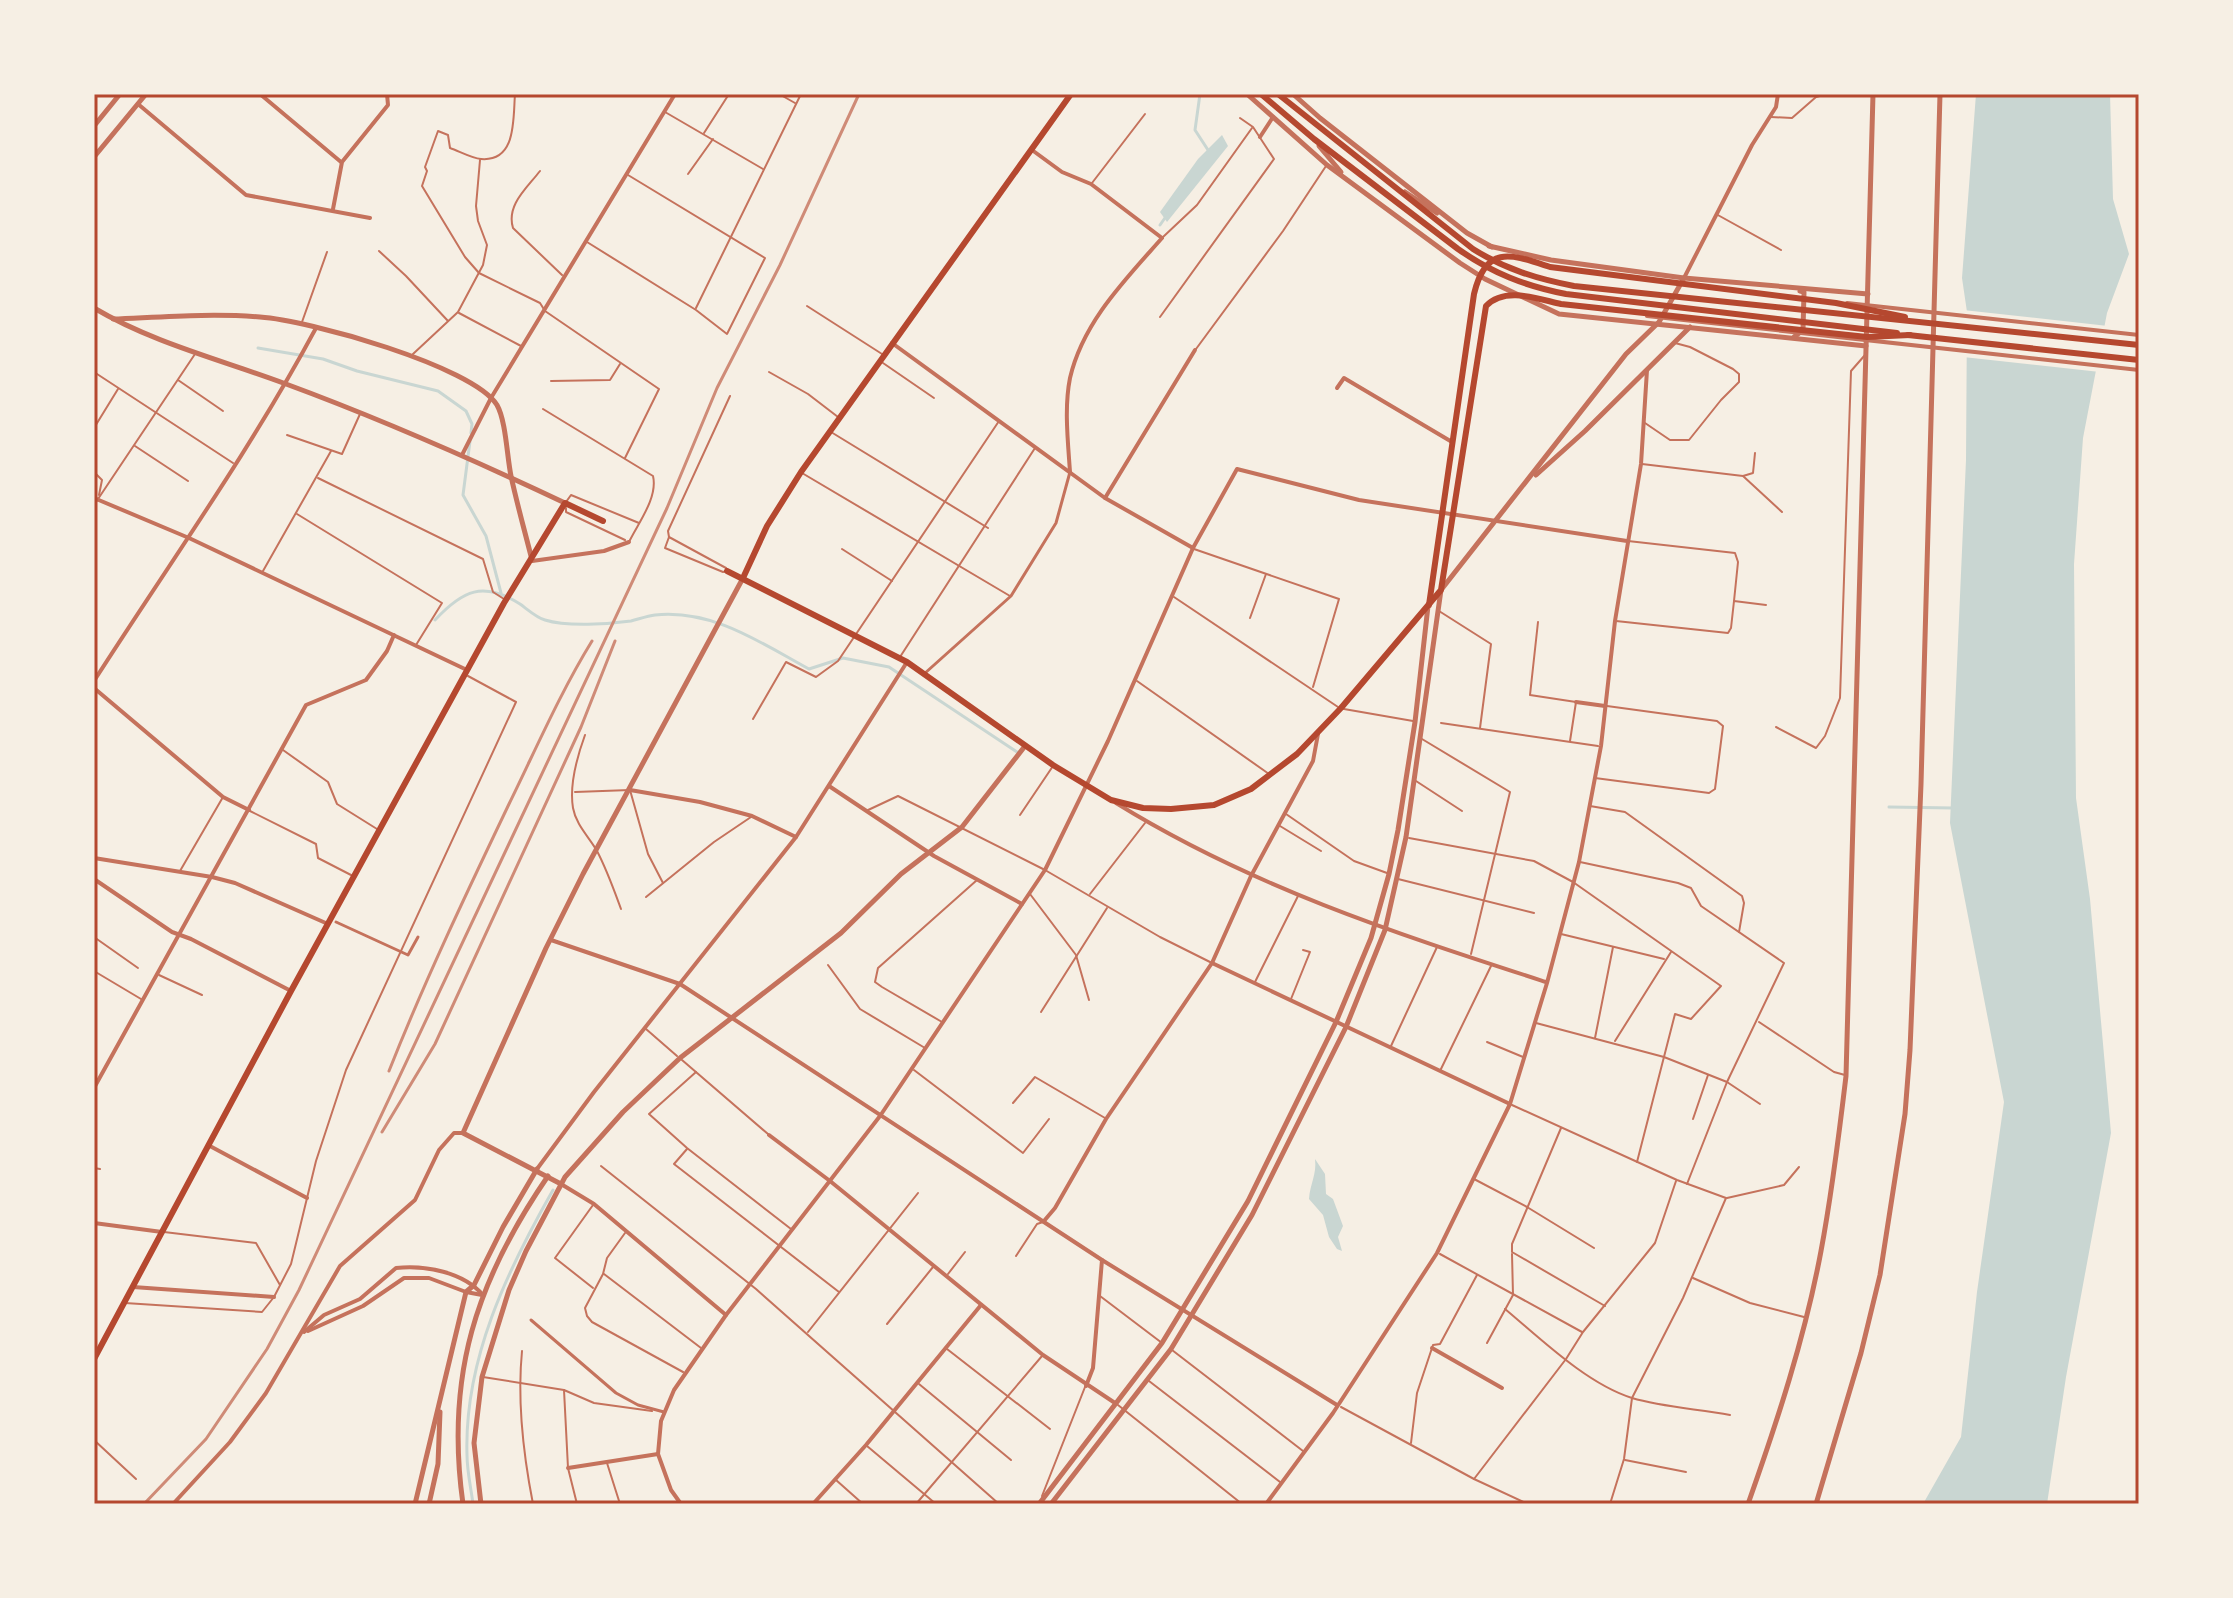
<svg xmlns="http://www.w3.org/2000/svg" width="2233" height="1598" font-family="'Noto Serif',serif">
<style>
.water{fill:#c9d6d2}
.pier{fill:#f6efe4}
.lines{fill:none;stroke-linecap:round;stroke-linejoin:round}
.stream{stroke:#c9d6d2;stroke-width:3}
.service{stroke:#c5725c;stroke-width:2}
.pedestrian{stroke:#c5725c;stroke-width:3}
.minor{stroke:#c5725c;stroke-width:4}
.tertiary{stroke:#c5725c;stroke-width:5}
.secondary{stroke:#b5482f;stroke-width:6}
.rail{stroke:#cf8b77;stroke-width:3}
.neatline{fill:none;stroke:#b5482f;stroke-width:3}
</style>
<rect width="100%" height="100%" fill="#f6efe4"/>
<g class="water">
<polygon points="1976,94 2110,94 2113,199 2129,254 2107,313 2083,438 2074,564 2076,798 2090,899 2111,1133 2066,1377 2047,1504 1923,1504 1961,1437 1977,1292 2004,1102 1950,823 1966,460 1967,312 1962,278"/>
<polygon points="1222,135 1228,146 1167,222 1160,212 1198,159"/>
<path d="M1315,1159L1325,1174L1326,1194L1333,1199L1343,1226L1338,1237L1342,1251L1337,1249L1329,1237L1323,1215L1309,1199C1310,1184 1317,1174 1315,1159Z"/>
</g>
<polygon class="pier" points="1963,310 2108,326 2100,372 1963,357"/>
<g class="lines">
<g class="stream">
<polyline points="1200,94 1195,130 1208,150"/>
<polyline points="1160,225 1167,215"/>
<polyline points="258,348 323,359 357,371 438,391 466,411 472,424 471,433"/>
<polyline points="470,441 463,495 486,536 501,593"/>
<path d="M435,620C463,590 483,581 520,604C527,609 537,618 545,620C567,627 609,624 631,621C639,619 647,616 655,615C713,609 761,643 809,669L843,658L889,667L1017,752"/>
<polyline points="1889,807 1953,808"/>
<path d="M473,1504C471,1488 467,1471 467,1455C464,1360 507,1271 553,1190"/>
</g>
<g class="service">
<path d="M515,94C513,118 517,162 481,159C471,158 459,151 450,148L448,135L438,131L425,167L427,171L422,186L465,257L479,273L540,303L545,311L659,389L625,458"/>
<polyline points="779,94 795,103"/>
<polyline points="665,112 763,169"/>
<polyline points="1771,117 1792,118 1816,97 1827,94"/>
<polyline points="704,133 729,94"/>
<path d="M540,171C527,188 506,205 513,228L562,275"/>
<polyline points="688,174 713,139"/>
<polyline points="1092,183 1145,114"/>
<polyline points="1716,214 1781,250"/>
<polyline points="1163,237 1197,205 1252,128"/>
<polyline points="587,242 696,310 727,334 765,258 628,175"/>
<polyline points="379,251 406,276 448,321"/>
<polyline points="807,306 882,354"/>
<polyline points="696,308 801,94"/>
<polyline points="459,313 521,346"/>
<polyline points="1160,317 1274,159 1253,127 1240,118"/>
<polyline points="302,322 327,252"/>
<polyline points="1196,349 1283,231 1326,166"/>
<polyline points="413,354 458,312 483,265 487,245 478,221 476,206 480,160"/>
<polyline points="883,363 934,398"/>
<polyline points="94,372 233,463"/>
<polyline points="769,372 808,394 838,417"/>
<polyline points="178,380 223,411"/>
<polyline points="551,381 610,380 620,364"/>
<path d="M543,409L653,476C658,497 639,522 630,540"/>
<polyline points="1645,423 1670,440 1689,440 1721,400 1739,382 1739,374 1733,369 1690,347 1675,343"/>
<polyline points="94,428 118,389"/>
<polyline points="831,432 988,528"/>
<polyline points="287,435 342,454 360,414"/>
<polyline points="135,446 188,481"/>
<polyline points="1642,464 1743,476 1782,512"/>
<polyline points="94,472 102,480 99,495"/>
<polyline points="802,473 1010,596"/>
<polyline points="1743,476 1753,473 1755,453"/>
<polyline points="318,478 483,559 493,592 504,599"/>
<polyline points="566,502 571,495 639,523"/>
<polyline points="94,505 195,354"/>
<polyline points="566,508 566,512 625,540"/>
<polyline points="297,514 442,603 416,645"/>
<polyline points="669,537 668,531 730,396"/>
<polygon points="669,537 726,568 727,571 723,572 665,548"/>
<polyline points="1628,541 1735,553 1738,562 1734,601"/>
<polyline points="842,549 892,581"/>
<polyline points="1194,549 1339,599 1313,687"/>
<polyline points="263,571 331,451"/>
<polyline points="1174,597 1338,707"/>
<polyline points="1439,611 1491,644 1480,728"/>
<polyline points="1250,618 1266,574"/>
<polyline points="1616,621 1728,633 1731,628 1734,601 1766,605"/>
<polyline points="1538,622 1530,695 1576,702 1570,741"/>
<polyline points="900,657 1035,448"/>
<polyline points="1137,681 1269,774"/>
<polyline points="1344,709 1413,721"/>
<polyline points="753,719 786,662 816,677 838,661 999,421"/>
<polyline points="1441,723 1598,746"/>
<polyline points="1776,727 1816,748 1825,736 1840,698 1851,371 1865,355"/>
<path d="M585,735C577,757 569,784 573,808C576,825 589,837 597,851C607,870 614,890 621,909"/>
<polyline points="1422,739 1510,792 1471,954"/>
<polyline points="283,750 328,782 337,804 377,829"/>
<polyline points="1595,778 1709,793 1715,789 1723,726 1717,721 1607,706"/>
<polyline points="1416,781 1462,811"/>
<polyline points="575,792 630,790 648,854 663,883"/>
<polyline points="1590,806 1625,812 1742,896 1744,903 1739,932"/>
<polyline points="250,811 316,844 318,858 351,875"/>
<polyline points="866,811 898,796 1045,870 1160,937 1210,962"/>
<polyline points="1286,814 1354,861 1387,873"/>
<polyline points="1020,815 1053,766"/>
<polyline points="1280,826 1321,851"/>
<polyline points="1409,838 1534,861 1573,882 1721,986 1691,1019 1675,1014 1637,1162"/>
<polyline points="1580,862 1678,883 1691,888 1701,906 1784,963 1727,1082 1687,1184"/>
<polyline points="180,871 223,797"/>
<polyline points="1398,879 1534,913"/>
<polyline points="1030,894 1076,955 1089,1000"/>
<polyline points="1090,894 1145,823"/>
<polyline points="646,897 714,842 751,817"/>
<polyline points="1561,934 1664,959"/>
<polyline points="94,937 138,968"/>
<polyline points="828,965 860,1009 925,1048"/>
<polyline points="94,971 141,999"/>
<polyline points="159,975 202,995"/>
<polyline points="1255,982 1298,896"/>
<polyline points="1291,999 1310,952 1303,950"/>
<polyline points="1041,1012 1107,908"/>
<polyline points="942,1022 882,987 875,982 878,968 977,880"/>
<polyline points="1759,1022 1834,1072 1845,1075"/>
<polyline points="1536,1023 1664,1057 1727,1082 1760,1104"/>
<polyline points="646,1029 677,1056"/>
<polyline points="1595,1038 1613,947"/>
<polyline points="1615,1041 1671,952"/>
<polyline points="1487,1042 1523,1057"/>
<polyline points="1391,1046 1437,947"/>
<polyline points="682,1060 768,1134"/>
<polyline points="914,1070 1023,1153 1049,1119"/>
<polyline points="1440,1071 1491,966"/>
<polyline points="696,1072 649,1114 687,1148 791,1229"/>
<polyline points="1013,1103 1035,1077 1105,1118"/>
<polyline points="1512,1105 1677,1180 1726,1198 1683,1298 1632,1398 1624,1459 1610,1504"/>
<polyline points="1693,1119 1708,1075"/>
<polyline points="1561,1128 1512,1244 1512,1252 1605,1306"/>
<polyline points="687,1149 674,1164 839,1292"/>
<polyline points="601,1166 756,1289 999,1504"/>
<polyline points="94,1168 100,1169"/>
<polyline points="1474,1179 1527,1207 1594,1248"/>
<polyline points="1727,1198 1784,1185 1799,1167"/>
<polyline points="164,1232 256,1243 280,1285"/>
<polyline points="625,1233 607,1258 603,1274 585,1308 587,1316 592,1322 683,1372"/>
<polyline points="1440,1254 1582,1332"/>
<polyline points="1016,1256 1037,1224 1043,1222"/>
<polyline points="604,1274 701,1348"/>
<polyline points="948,1274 965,1252"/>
<polyline points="1693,1278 1750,1303 1804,1317"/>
<polyline points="593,1288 555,1258 593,1205"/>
<polyline points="1100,1296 1162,1343"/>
<polyline points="125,1303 262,1312 274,1297 291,1264 316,1161 346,1070 516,702 468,676"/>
<path d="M1505,1309C1541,1339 1587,1384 1632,1398C1662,1407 1698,1409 1730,1415"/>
<polyline points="887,1324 933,1267"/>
<polyline points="808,1332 918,1193"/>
<polyline points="1487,1343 1513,1295 1512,1254"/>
<polyline points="947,1349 1050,1429"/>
<polyline points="1172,1350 1303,1451"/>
<path d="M522,1351C517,1402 523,1453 533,1504"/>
<polyline points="483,1377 564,1390 594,1403 652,1411"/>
<polyline points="1149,1381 1280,1482"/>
<polyline points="919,1384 1011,1460"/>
<polyline points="564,1390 568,1468 577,1504"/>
<polyline points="1118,1405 1242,1504"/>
<polyline points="1341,1407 1474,1479 1528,1504"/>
<polyline points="94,1440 136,1479"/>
<polyline points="1411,1443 1417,1393 1433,1345 1440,1344 1477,1275"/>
<polyline points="867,1446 936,1504"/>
<polyline points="1625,1460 1686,1472"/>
<polyline points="607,1463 620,1504"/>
<polyline points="1474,1479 1566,1359 1583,1332 1655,1243 1676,1181"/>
<polyline points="836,1480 863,1504"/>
<polyline points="1042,1496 1085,1387"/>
<polyline points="916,1504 1042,1356"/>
</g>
<g class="pedestrian">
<polyline points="924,674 1011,596 1056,523 1070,472"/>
<polyline points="336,922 408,955 418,937"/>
<polyline points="531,1320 616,1393 638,1405 664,1412"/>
</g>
<g class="minor">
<polyline points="260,94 341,162"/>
<polyline points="138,104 246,195 370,218"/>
<polyline points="1260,137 1273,117"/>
<path d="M1032,150L1062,172L1091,184L1162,238C1125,280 1083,322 1070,378C1064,408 1068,442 1070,472"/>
<polyline points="333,209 342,162 388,105 387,94"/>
<polyline points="1684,278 1752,145 1776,107 1778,94"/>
<polyline points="1847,303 2139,335"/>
<polyline points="1647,316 2139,370"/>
<polyline points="892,343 1105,498 1193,548"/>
<polyline points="1337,388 1344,378 1452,442"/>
<polyline points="462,455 491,398 675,94"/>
<polyline points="94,498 189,538 467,670"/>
<polyline points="1105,498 1195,350"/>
<polyline points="532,561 604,551 629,542"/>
<path d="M94,681C169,564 250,451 316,328"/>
<polyline points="94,688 223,797 249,810"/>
<polyline points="1576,702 1605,706"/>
<polyline points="829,786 934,856 1022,904"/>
<polyline points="630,790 700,802 752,816 796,837"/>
<path d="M1116,803C1252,887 1395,933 1546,982"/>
<polyline points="94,858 212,877 235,883 328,924"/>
<polyline points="94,879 172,932 191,939 291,991"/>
<polyline points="551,940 680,984 1102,1260 1337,1405"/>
<polyline points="1212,963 1510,1104"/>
<polyline points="94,1088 306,705 366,680 387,651 394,635"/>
<polyline points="769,1135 830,1181 1043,1355 1115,1403"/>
<polyline points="208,1145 307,1198"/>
<polyline points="537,1169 594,1092 796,837 907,662"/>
<polyline points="561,1184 594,1204 726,1315"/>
<polyline points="1044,1221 1055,1208 1106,1119 1212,963 1251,876 1313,761 1318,734"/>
<polyline points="94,1223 162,1232"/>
<polyline points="133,1287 274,1297"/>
<polyline points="308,1331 363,1306 404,1278 429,1278 466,1292 482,1295"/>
<path d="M304,1332L324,1315L360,1299L396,1268C426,1265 463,1272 483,1295"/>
<polyline points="1432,1348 1502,1388"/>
<polyline points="1086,1386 1093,1368 1102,1260"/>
<polyline points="568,1468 658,1454"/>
<polyline points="173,1504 230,1442 266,1393 340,1266 415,1200 439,1150 454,1133 463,1133"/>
<polyline points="681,1504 671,1490 658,1454 661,1421 674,1390 726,1315 880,1116 1045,870 1108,741 1193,548 1237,469 1359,500 1627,541"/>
<polyline points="813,1504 866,1445 981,1305"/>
<polyline points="1266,1504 1333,1413 1437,1253 1510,1104 1547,983 1579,862 1601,746 1615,621 1641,464 1647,370"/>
</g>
<g class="tertiary">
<polyline points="1247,94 1327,165 1460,263 1485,279 1559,314 1866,346"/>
<polyline points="1293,94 1320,118 1467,233 1492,247"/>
<polyline points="94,126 120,94"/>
<polyline points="1319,146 1341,172"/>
<polyline points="94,157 146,94"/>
<polyline points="1405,192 1437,213"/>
<polyline points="1489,246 1551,260 1684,278 1868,294"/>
<path d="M94,308C153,343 222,360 286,384C381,419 474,460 565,503"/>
<path d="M113,319C162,317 211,313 260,317C307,320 473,366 497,405C506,421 507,457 511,476C517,504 525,532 532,560"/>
<polyline points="1794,337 1803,330 1804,292 1800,291"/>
<polyline points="1536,475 1585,431 1690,327"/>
<polyline points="561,1184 463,1133 546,948 583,874 743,578"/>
<polyline points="415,1504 466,1292 474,1285 503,1227 537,1169"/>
<polyline points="429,1504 438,1464 440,1412"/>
<path d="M463,1504C445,1376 476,1281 548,1176"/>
<polyline points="481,1504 474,1443 482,1377 509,1290 526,1251 565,1177 623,1112 680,1058 841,933 901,874 962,827 1025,746"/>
<polyline points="1039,1504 1162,1343 1248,1201 1336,1022 1371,938 1389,874 1398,830 1415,722 1428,606"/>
<polyline points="1051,1504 1171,1349 1252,1215 1346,1027 1385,930 1406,837 1441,590 1626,354 1659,322 1684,278"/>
<path d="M1748,1504C1777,1422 1805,1337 1821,1251C1832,1193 1839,1135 1846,1076L1873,94"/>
<polyline points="1816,1504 1861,1353 1880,1275 1905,1114 1910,1050 1921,784 1940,94"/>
</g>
<g class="secondary">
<path d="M1261,94L1314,139L1458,249C1492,273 1525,286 1566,294L1897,333"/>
<path d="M1278,94L1473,249C1505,269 1537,279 1574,286L2139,345"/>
<polyline points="1908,335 2139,360"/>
<path d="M727,571L907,662L1053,765L1111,800L1143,808L1171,809L1214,805L1251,789L1297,754L1341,708L1441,590L1486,306C1505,286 1538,299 1561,304L1867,337L1910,335"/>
<polyline points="743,578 767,526 801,472 1071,94"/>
<path d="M1429,605L1474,294C1486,243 1513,255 1550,267L1836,303L1905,317"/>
<polyline points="94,1359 291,991 504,603 565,503 603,521"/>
</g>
<g class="rail">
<path d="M389,1071C425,980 467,892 509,804C536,749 560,693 592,641"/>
<polyline points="382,1132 435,1044 581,727 615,641"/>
<polyline points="144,1504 206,1439 267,1349 299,1290 667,508 717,388 780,265 859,94"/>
</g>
</g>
<rect width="2233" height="1598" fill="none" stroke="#f6efe4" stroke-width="192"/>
<rect x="96" y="96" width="2041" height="1406" class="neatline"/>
</svg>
